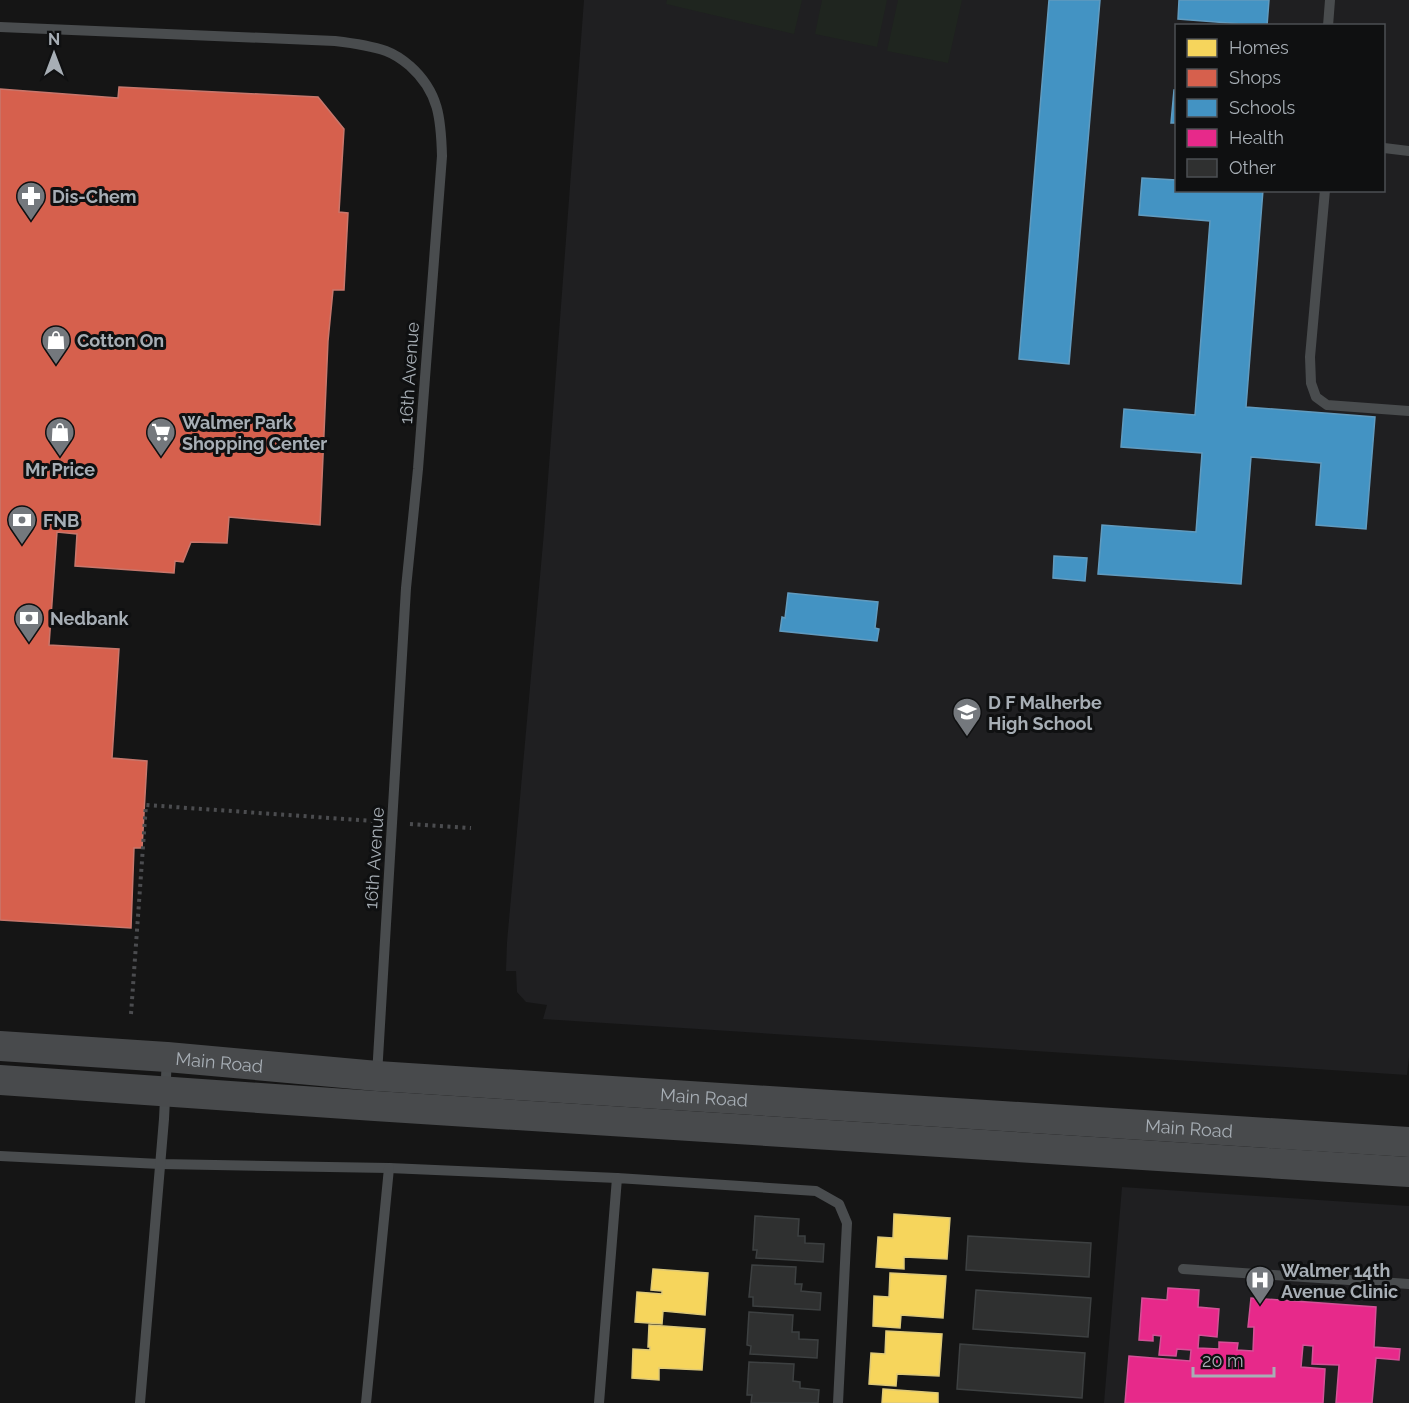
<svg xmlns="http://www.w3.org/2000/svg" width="1409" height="1403" font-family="Raleway,sans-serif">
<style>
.built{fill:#1f1f21;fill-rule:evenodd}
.green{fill:#1f251f}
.homes{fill:#f6d55c;stroke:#dec977;stroke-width:1.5}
.shops{fill:#d6604d;stroke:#c8776c;stroke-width:1.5}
.schools{fill:#4393c3;stroke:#619bbf;stroke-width:1.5}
.health{fill:#e7298a;stroke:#d45197;stroke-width:1.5}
.building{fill:#2f3030;stroke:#3d4041;stroke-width:1.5}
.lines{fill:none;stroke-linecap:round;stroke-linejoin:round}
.path{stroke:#4b4c4f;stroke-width:4;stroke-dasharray:3 4.5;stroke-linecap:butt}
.lane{stroke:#494c4e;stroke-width:10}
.secondary{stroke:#484a4c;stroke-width:30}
.labels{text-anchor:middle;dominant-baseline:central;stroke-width:6;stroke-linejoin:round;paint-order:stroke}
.poi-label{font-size:18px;font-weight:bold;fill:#a7aeb5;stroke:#0f1011;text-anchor:start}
.street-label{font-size:18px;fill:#a7aeb5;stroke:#0f1011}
</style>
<rect width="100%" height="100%" fill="#151515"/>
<g class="built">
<path d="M584,0H1409V1057L1407,1075L543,1019L547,1005L526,1002L517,992L516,971H506L507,942L544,532ZM1176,26H1384V190H1176Z"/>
<polygon points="1122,1187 1409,1206 1409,1403 1104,1403"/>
</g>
<g class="green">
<polygon points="667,0 802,0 794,34 666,4"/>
<polygon points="822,0 887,0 877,47 815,34"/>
<polygon points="898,0 962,0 948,63 887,51"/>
</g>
<g class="homes">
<polygon points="894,1214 950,1218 947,1259 904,1257 904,1269 876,1267 878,1237 893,1238"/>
<polygon points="653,1269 708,1273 705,1315 663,1311 662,1324 635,1322 637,1292 662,1294 662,1291 651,1290"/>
<polygon points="890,1273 946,1276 943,1318 901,1315 900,1328 873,1326 874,1296 889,1297"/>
<polygon points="649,1325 705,1329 702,1370 659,1368 659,1380 632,1378 633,1349 650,1350 650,1347 648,1347"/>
<polygon points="886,1331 942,1334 939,1376 897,1374 896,1386 869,1384 871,1353 885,1354"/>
<polygon points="883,1389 938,1393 938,1403 882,1403"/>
</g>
<polygon class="shops" points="119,87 318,97 344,129 339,212 348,213 344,290 333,290 328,341 320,525 229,517 227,543 191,542 183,562 175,561 174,573 75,566 77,534 57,532 49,645 119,649 112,758 147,761 142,848 134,848 131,928 0,920 0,89 118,98"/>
<g class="schools">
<polygon points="1049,0 1100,0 1069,364 1019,359"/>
<polygon points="1179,0 1269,0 1267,26 1178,19"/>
<polygon points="1174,90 1176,90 1176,123 1171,123"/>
<polygon points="1142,178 1176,180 1176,190 1263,190 1246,407 1375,417 1366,529 1316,525 1321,463 1251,457 1241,584 1098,574 1102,525 1196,532 1202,453 1121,447 1124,409 1195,415 1210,221 1139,215"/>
<polygon points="1054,556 1087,558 1085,581 1053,578"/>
<polygon points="788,593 878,602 875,628 879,629 877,641 780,631 782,617 785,618"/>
</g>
<polygon class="health" points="1168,1288 1199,1290 1198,1307 1219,1309 1217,1337 1199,1335 1198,1348 1219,1349 1219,1342 1238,1343 1237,1350 1253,1351 1254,1327 1248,1327 1251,1298 1376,1307 1374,1347 1400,1349 1399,1360 1376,1358 1372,1403 1336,1403 1339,1365 1312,1364 1313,1346 1303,1345 1301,1367 1325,1369 1323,1403 1125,1403 1129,1356 1190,1361 1191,1350 1177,1349 1176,1356 1159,1355 1161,1336 1153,1335 1153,1341 1139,1340 1142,1298 1167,1300"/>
<g class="building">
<polygon points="755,1216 799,1219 798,1236 805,1236 805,1243 824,1244 823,1262 756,1258 757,1250 753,1250"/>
<polygon points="968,1236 1091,1243 1089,1277 966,1270"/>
<polygon points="752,1265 796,1267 795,1284 802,1284 801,1291 821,1293 820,1310 753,1306 753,1297 749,1297"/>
<polygon points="976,1290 1091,1298 1088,1337 973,1329"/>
<polygon points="749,1312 793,1315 792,1332 799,1332 799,1339 818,1340 817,1358 750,1354 751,1346 747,1345"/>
<polygon points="960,1344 1085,1353 1082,1398 957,1389"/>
<polygon points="749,1362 794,1364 793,1381 800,1382 800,1388 819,1390 818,1403 751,1403 752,1395 747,1395"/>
</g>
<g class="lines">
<g class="path">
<polyline points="410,824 471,828"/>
<polyline points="131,1014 146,805 373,821"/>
</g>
<g class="lane">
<polyline points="1328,26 1330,0"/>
<path d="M0,27L335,41C352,43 369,45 386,51C394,54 403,60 410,66C439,92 441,119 442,156L418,469L406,588L377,1075"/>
<polyline points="1384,148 1409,151"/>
<polyline points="1325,190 1310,357 1311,383 1316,397 1327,405 1409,411"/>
<polyline points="0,1156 160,1164 389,1168 617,1178"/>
<polyline points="1183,1269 1409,1284"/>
<polyline points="140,1403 164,1119 167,1057"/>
<polyline points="366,1403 389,1168"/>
<polyline points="599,1403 617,1178 816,1191 839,1204 847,1223 838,1403"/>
</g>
<g class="secondary">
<path id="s1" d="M0,1046L167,1057L377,1076L1409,1142"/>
<polyline points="0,1080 375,1106 1409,1172"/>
</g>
</g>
<defs>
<g id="pharmacy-pin" transform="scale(1.5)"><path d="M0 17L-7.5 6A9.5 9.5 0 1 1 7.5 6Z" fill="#74787d" stroke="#0f1011"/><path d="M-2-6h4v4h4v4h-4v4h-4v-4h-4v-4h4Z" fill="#fff"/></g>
<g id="shop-pin" transform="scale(1.5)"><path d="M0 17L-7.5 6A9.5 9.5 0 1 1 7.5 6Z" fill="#74787d" stroke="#0f1011"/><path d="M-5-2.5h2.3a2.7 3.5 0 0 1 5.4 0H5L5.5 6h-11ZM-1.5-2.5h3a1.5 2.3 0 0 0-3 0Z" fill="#fff"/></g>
<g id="supermarket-pin" transform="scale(1.5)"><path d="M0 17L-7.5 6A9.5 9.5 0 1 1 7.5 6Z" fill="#74787d" stroke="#0f1011"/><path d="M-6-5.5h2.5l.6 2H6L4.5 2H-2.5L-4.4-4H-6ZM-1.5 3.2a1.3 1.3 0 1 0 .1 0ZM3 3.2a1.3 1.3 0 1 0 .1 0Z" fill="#fff"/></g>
<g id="bank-pin" transform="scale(1.5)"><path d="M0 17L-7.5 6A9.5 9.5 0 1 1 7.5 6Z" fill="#74787d" stroke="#0f1011"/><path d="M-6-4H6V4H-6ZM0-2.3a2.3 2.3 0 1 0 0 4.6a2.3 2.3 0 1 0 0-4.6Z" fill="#fff"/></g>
<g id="school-pin" transform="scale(1.5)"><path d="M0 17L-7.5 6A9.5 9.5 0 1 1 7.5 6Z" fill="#74787d" stroke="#0f1011"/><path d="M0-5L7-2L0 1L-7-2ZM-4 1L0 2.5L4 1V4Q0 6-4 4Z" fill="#fff"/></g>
<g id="hospital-pin" transform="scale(1.5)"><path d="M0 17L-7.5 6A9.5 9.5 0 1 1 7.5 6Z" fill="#74787d" stroke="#0f1011"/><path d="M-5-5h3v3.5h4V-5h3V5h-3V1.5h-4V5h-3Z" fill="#fff"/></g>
</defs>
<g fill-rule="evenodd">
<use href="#pharmacy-pin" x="31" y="196"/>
<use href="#shop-pin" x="56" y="340"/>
<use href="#shop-pin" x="60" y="432"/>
<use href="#supermarket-pin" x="161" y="432"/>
<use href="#bank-pin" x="22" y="520"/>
<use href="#bank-pin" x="29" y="618"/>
<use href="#school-pin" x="967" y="712"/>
<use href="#hospital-pin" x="1260" y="1280"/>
</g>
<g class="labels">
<g class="poi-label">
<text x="52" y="196">Dis-Chem</text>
<text x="77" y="340">Cotton On</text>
<text x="182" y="422">Walmer Park<tspan x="182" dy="21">Shopping Center</tspan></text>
<text x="60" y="469" text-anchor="middle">Mr Price</text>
<text x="43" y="520">FNB</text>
<text x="50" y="618">Nedbank</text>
<text x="988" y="702">D F Malherbe<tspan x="988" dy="21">High School</tspan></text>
<text x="1281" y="1270">Walmer 14th<tspan x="1281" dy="21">Avenue Clinic</tspan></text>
</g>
<g class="street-label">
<text transform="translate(409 373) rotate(-86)">16th Avenue</text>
<text transform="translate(374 858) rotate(-86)">16th Avenue</text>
<text stroke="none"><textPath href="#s1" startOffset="220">Main Road</textPath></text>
<text stroke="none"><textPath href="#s1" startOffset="706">Main Road</textPath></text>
<text stroke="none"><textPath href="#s1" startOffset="1192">Main Road</textPath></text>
</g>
</g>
<rect x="1175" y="24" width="210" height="168" fill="#0f1011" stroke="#4c4f53" stroke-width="1.5"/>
<rect x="1187" y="39" width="30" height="18" fill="#f6d55c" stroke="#4c4f53" stroke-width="1.5"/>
<text x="1229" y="54" font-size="18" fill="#a7aeb5">Homes</text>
<rect x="1187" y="69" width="30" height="18" fill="#d6604d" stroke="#4c4f53" stroke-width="1.5"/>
<text x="1229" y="84" font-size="18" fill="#a7aeb5">Shops</text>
<rect x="1187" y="99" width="30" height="18" fill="#4393c3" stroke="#4c4f53" stroke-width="1.5"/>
<text x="1229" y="114" font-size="18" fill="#a7aeb5">Schools</text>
<rect x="1187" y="129" width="30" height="18" fill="#e7298a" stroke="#4c4f53" stroke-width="1.5"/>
<text x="1229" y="144" font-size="18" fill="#a7aeb5">Health</text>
<rect x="1187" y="159" width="30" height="18" fill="#2f3030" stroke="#4c4f53" stroke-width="1.5"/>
<text x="1229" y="174" font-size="18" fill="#a7aeb5">Other</text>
<g transform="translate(54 54)" stroke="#0f1011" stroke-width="4.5" paint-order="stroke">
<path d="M0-4.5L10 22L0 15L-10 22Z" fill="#a7aeb5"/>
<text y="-9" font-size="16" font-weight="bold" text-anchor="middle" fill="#a7aeb5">N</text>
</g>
<path d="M1193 1367v9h81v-9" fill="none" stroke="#a7aeb5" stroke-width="3"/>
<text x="1202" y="1367" font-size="18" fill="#a7aeb5" stroke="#0f1011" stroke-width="4.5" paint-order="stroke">20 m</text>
</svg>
